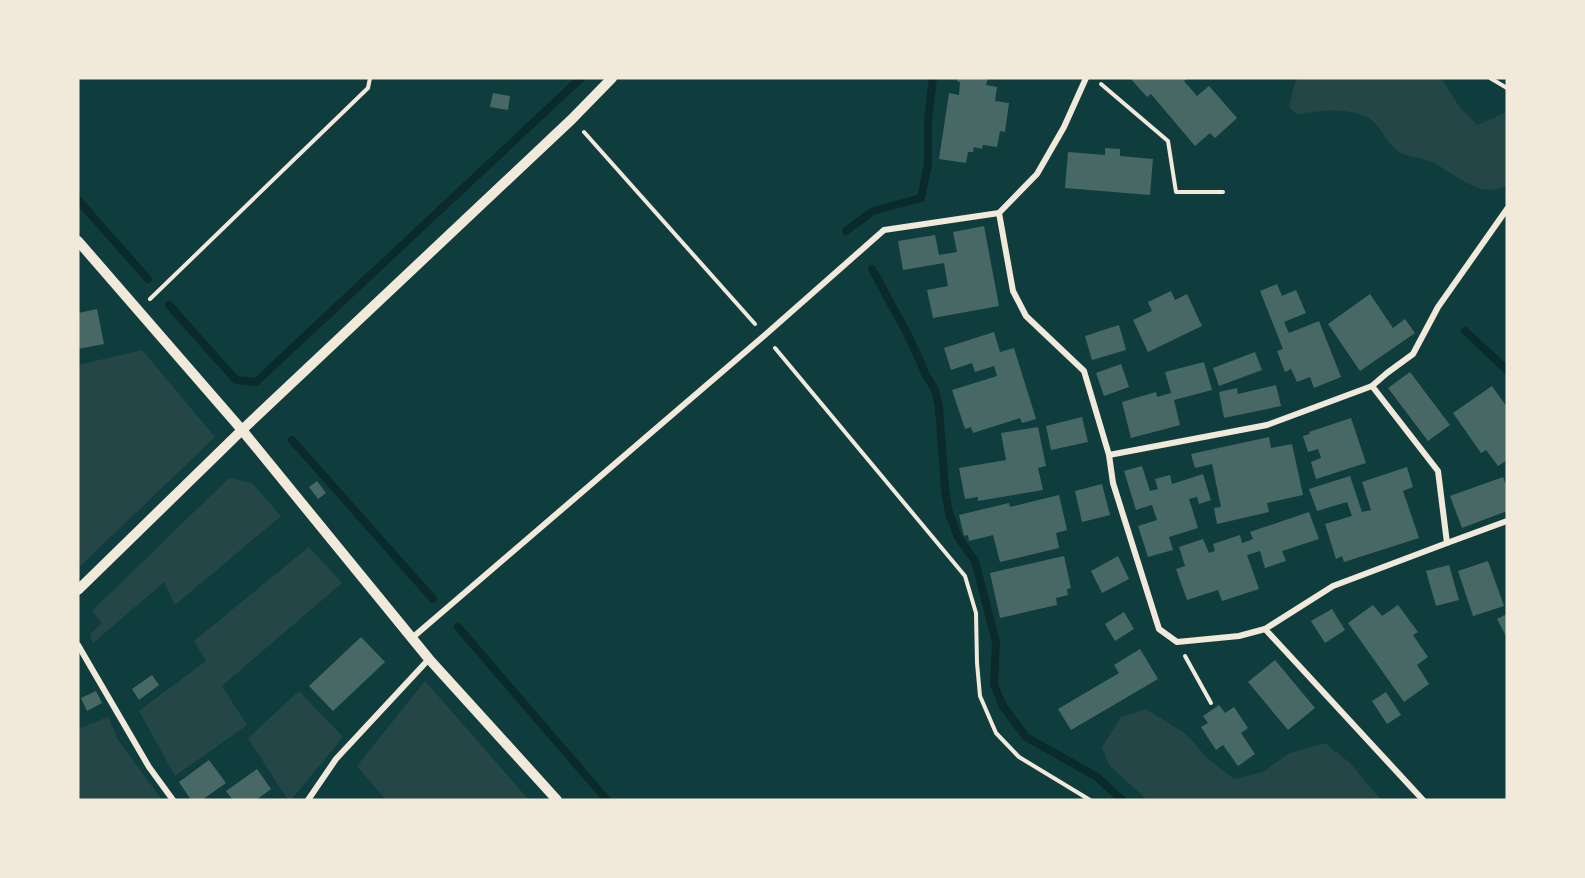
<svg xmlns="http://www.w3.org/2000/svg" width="1585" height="878" font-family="Inter,sans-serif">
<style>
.green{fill:#244646}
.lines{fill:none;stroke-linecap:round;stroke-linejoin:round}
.stream{stroke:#0a2a2b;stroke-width:8}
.building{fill:#486865}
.path{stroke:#f1e9da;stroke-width:4}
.minor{stroke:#f1e9da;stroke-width:6}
.tertiary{stroke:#f1e9da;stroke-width:10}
</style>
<rect width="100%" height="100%" fill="#0f3d3e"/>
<g class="green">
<path d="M1298,78H1441L1460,108L1478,125L1507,112V185C1480,201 1455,173 1432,162C1423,157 1410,158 1401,153C1387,146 1382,127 1370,119C1348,106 1320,111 1297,114L1289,107L1295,82Z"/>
<polygon points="142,350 215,437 78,568 78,365"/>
<polygon points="229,478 252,483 281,516 175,605 164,582 93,643 90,634 102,623 92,611"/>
<polygon points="309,547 342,583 222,686 247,725 175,776 139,711 206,661 194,641"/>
<polygon points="425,681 529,800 386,800 357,766"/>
<polygon points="299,691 343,737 291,800 288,800 248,738"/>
<polygon points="1146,709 1186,734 1208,759 1234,779 1263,772 1289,753 1325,743 1350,763 1381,800 1146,799 1109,765 1102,747 1121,717"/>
<polygon points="108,717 118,740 162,800 78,800 78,729"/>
</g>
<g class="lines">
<g class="stream">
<polyline points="78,200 148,279"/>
<polyline points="846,231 873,211 921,198 928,164 928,120 933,78"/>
<polyline points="872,269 908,335 926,375 935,390 939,407 945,489 949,513 958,537 975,561 996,642 994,685 1003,706 1026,737 1097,777 1122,800"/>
<polyline points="169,305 236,380 256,382 581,78"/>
<polyline points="1465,331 1507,370"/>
<polyline points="292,440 433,599"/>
<polyline points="458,627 607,800"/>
</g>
</g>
<g class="building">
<polygon points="958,78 988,78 986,85 997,87 995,101 1009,103 1005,132 1000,131 997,147 983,145 982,149 974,147 973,152 968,152 966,163 939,159 949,93 959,95 960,82 957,81"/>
<polygon points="1130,78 1188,78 1184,81 1197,96 1209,86 1237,118 1215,138 1210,133 1195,146 1151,94 1147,97"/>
<polygon points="493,93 510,96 508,110 490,107"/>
<polygon points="1105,148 1120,149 1120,156 1153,159 1150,195 1065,188 1068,152 1105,155"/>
<polygon points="984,226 999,306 933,318 927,290 948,286 944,263 903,270 898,241 935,235 939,255 957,252 953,232"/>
<polygon points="1277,284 1282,296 1296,290 1306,313 1284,322 1289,333 1319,321 1341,377 1314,388 1310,377 1297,382 1291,369 1285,372 1277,351 1283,349 1260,291"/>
<polygon points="1171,291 1175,300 1187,294 1202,326 1148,352 1133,320 1152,311 1148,302"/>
<polygon points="1370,294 1393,328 1405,319 1415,333 1360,371 1328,324"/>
<polygon points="97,309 104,344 78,349 78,313"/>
<polygon points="1119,325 1126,350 1092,360 1085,336"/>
<polygon points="994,332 1000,352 1014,348 1036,419 1022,423 1020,418 973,433 971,427 965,429 952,390 997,376 994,366 975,372 972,363 951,370 944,348"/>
<polygon points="1255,352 1262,370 1219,386 1213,368"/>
<polygon points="1204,362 1212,390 1174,400 1180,425 1131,438 1122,402 1156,392 1157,397 1171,393 1165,372"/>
<polygon points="1121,364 1129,387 1104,396 1096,373"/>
<polygon points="1410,372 1450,425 1428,441 1388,388"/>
<polygon points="1276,385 1281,406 1224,418 1219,392 1237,388 1238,394"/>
<polygon points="1492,386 1507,407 1507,460 1498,466 1486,450 1481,453 1453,413"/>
<polygon points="1082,417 1088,442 1051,450 1046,426"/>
<polygon points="1351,418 1366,463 1316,479 1311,462 1321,458 1318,449 1308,452 1303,436 1310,434 1309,432"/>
<polygon points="1038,427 1046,466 1038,468 1043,490 978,501 978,497 965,499 959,468 1006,460 1001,433"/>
<polygon points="1269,437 1271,448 1292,444 1303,495 1267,503 1269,512 1217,524 1214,508 1221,507 1212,464 1195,468 1191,454"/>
<polygon points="1142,466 1150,491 1158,489 1155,479 1170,475 1172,484 1203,474 1211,500 1199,504 1197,497 1189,499 1198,528 1169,537 1173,550 1148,557 1138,526 1157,520 1152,505 1136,510 1124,471"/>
<polygon points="1407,467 1413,487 1403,491 1419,538 1344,562 1342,556 1336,559 1325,524 1352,516 1347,502 1317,511 1309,489 1350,476 1362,512 1371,510 1362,482"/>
<polygon points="1503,477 1507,488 1507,511 1462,528 1450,496"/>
<polygon points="317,481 326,493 318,499 309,487"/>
<polygon points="1102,484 1110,515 1082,522 1075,491"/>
<polygon points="1059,495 1067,530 1056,533 1059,548 1000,562 993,535 969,541 968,535 964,536 959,515 1009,503 1010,507"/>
<polygon points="1309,512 1319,539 1282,551 1286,561 1265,568 1260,551 1247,555 1259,589 1222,601 1218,590 1187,600 1176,569 1185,566 1179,547 1203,539 1209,553 1215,551 1213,544 1240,535 1242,543 1253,539 1250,532"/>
<polygon points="1064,556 1071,588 1067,589 1068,595 1056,598 1057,605 1000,618 990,573"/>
<polygon points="1118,556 1129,579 1102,593 1091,571"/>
<polygon points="1488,561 1504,606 1473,616 1458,571"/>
<polygon points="1449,565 1459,600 1436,606 1426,571"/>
<polygon points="1373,605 1382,616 1398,605 1418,632 1413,635 1428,657 1417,665 1429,684 1404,702 1348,623"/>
<polygon points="1332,609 1345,630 1325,643 1311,621"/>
<polygon points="1124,612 1134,629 1115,641 1105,624"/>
<polygon points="1507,614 1507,638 1497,619"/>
<polygon points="361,637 385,662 333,711 309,686"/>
<polygon points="1140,649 1158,679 1071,730 1058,709 1119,673 1114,665"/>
<polygon points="1275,660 1315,708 1288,730 1248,682"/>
<polygon points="152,675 159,685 139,700 132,689"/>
<polygon points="96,691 102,703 87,711 81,698"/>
<polygon points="1386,692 1401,715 1387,724 1372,701"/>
<polygon points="1219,705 1225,713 1234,707 1248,728 1241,733 1255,754 1238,766 1223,745 1216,750 1201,727 1208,723 1203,716"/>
<polygon points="209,760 226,783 202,800 191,800 179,782"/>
<polygon points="257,769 271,789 256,800 233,800 226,791"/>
</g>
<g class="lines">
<g class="path">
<polyline points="1490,78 1507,88"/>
<polyline points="1101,84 1168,141 1176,192 1223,192"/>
<polyline points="584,132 755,324"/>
<polyline points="150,299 368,88 370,78"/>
<polyline points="775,348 965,576 976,613 977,663 980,696 996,733 1019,757 1090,800"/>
<polyline points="1185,656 1211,703"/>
</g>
<g class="minor">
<polyline points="999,213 1013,291 1026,316 1084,371 1109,455 1113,483 1159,629 1177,642 1239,636 1265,629 1423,800"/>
<polyline points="1109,455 1267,425 1372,386 1387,373 1413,354 1438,307 1507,209"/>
<polyline points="1447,543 1507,521"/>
<polyline points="1265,629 1333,586 1447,543 1438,471 1372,386"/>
<polyline points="412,638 765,335 884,230 999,213 1037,174 1064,127 1086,78"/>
<polyline points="78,645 149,767 173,800"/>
<polyline points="308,800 336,759 429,659"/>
</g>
<g class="tertiary">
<polyline points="78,241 242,430 429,659 557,800"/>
<polyline points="78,590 242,430 572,119 612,78"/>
</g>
</g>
<rect width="1585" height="878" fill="none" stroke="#f1e9da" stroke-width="159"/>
</svg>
